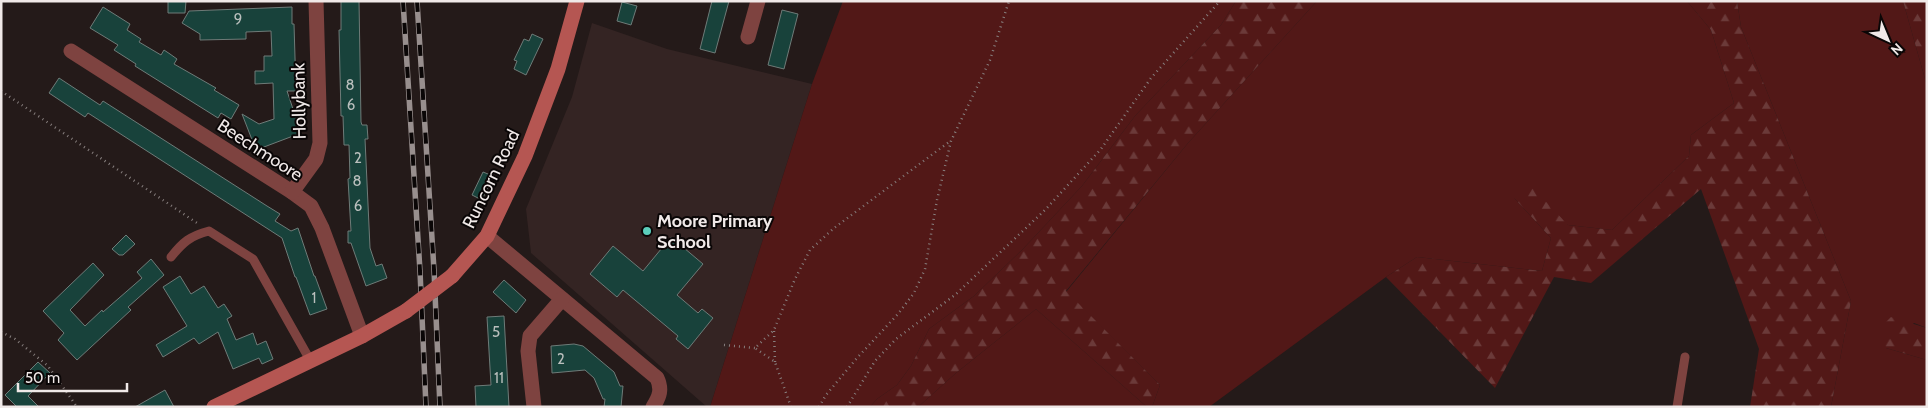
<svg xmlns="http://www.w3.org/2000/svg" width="1928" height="408" font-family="Cabin,sans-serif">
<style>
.built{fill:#342423}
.grass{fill:#521817}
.forest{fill:url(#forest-firs)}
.building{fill:#18423b;stroke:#6e7b78}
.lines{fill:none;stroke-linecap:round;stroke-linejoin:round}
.path{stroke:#877f7e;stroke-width:2.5;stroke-dasharray:1 4;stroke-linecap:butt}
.lane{stroke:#7e4340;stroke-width:9}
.street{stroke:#7e4340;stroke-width:15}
.secondary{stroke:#b55652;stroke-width:15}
.rail-casing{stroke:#988f8e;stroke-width:5.5}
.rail{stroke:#0a0606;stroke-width:4;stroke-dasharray:11;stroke-linecap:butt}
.secondary-bridge{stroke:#b55652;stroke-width:15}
.poi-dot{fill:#5bcebb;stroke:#0a0606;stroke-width:2}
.labels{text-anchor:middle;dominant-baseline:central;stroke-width:4;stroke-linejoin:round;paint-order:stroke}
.number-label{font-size:15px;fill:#babfbd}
.street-label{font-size:18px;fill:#f0e9e8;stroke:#0a0606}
.poi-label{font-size:18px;font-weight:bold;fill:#f0e9e8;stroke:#0a0606;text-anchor:start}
</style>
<defs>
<pattern id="forest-firs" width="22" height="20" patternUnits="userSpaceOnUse" patternTransform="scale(1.25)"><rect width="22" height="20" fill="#521817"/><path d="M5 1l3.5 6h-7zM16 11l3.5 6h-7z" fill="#6b3a39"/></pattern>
</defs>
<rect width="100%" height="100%" fill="#241a19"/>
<polygon class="built" points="592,23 667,49 812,84 710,407 707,407 531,253 526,209 572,97"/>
<g class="grass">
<polygon points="843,1 1236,1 1221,25 1135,116 1082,186 1023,249 974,296 929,329 911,366 897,385 877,399 870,407 710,407 812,84"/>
<polygon points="1317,1 1687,1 1711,30 1734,103 1691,135 1689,156 1612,230 1568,225 1514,198 1551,238 1542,271 1417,257 1386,277 1209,407 1152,407 1160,385 1066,292 1188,143"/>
<polygon points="1737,1 1903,1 1927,86 1927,328 1914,323 1886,348 1927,360 1927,407 1831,407 1851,301 1741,27"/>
<polygon points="1036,309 1147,407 918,407 956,373"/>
</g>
<g class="forest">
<polygon points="1236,1 1317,1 1188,143 1066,291 1160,385 1152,407 1147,407 1036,309 956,373 918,407 870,407 877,399 897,385 911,366 929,329 974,296 1023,249 1082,186 1135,116 1221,25"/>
<polygon points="1687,1 1737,1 1741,27 1851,301 1831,407 1750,407 1759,349 1701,189 1591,283 1554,277 1495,388 1386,277 1417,257 1542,271 1551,238 1514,198 1533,188 1568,225 1612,230 1689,156 1691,135 1734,103 1711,30"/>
<polygon points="1903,1 1927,1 1927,86"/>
<polygon points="1891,317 1927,328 1927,360 1886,348 1880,328"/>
</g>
<g class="building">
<polygon points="168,1 186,1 185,13 168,13"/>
<polygon points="341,1 359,1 361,122 362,125 367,125 368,139 365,139 370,248 376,266 382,264 387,278 366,286 351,243 348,243 348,231 351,231 348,179 350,178 349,145 344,145 343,116 341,116 339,30 341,30"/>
<polygon points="712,1 729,1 715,53 700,49"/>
<polygon points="622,2 637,6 631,25 617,21"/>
<polygon points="103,7 130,24 127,30 141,39 139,42 161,55 164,50 170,54 177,59 174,64 216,88 214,90 239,105 231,119 221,113 218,118 135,66 136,64 114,50 118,45 90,28"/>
<polygon points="292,7 292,24 294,24 296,91 287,91 301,133 256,150 242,114 259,124 274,119 273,83 255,84 255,71 264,71 264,56 272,56 271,31 246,32 246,39 200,40 200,34 182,23 189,11"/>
<polygon points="782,10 798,14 784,69 768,65"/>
<polygon points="532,34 543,39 526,75 514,69 517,61 514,60 524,39 529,41"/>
<polygon points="59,78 100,105 103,101 267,206 280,214 275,221 291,231 298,228 314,276 315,276 327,309 310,315 296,277 295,277 282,238 88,113 85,117 49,93"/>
<polygon points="483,172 493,176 482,200 472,195"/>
<polygon points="126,235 135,244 123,255 119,255 112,249"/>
<polygon points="671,237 703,264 677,295 698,313 702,309 713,318 688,349 676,339 678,336 623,290 617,297 590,274 613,246 643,271"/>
<polygon points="151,259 164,275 128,307 131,310 77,360 58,340 64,333 43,311 93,263 104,275 70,310 85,326 102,310 103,312 142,278 137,272"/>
<polygon points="180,276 191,294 204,286 218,308 224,304 232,316 227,319 236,340 253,333 257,345 266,341 273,359 262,364 259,358 233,369 218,332 199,344 194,338 163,357 156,345 187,326 163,287"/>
<polygon points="504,280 526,300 516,313 493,292"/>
<polygon points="504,316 509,407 476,407 475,386 491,385 487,317"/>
<polygon points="574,344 583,346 614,372 620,386 623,386 621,407 604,407 605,399 603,399 594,378 585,370 552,373 551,346"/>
<polygon points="38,362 50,373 28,396 39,407 17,407 5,395"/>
<polygon points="165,390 174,407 135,407"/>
</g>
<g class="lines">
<g class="path">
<polyline points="1,91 197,223"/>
<polyline points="774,331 775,362"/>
<polyline points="1,332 15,339 48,366 77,407"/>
<polyline points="724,345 755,348"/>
<polyline points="791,407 775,362 755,348 774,330 795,279 810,250 834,228 949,142"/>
<polyline points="819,407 826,395 857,358 898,314 914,293 925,269 937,200 951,141 990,60 1009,1"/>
<polyline points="847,407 875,361 896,339 955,295 1045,210 1101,149 1151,78 1220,1"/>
</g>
<g class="lane">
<path d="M171,257C183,242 190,236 209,231L253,259L310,360"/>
<polyline points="1677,407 1685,357"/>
</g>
<g class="street">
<polyline points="748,37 758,1"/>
<polyline points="71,51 292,192 311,206 322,228 362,336"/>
<polyline points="292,192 316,159 320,143 316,1"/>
<path d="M487,236L657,378C662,389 660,396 653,407"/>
<polyline points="534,407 528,351 530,336 562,299"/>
</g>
<g class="secondary">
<polyline points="452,276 487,236 525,156 558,69 577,1"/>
<polyline points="214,407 362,336 406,311"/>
</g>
<g class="rail-casing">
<g id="rail">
<polyline points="403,1 420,271 426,407"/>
<polyline points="417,1 434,270 440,407"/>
</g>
</g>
<use href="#rail" class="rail"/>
<polyline class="secondary-bridge" points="406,311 452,276"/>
</g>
<circle class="poi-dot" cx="647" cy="231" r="5"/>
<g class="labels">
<g class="number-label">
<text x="238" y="19">9</text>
<text x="350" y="85">8</text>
<text x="351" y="105">6</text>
<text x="358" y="158">2</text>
<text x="357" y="181">8</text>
<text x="358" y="206">6</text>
<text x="314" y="298">1</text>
<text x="496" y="332">5</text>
<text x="561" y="359">2</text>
<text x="499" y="378">11</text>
</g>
<g class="street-label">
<text transform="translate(299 101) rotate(-91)">Hollybank</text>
<text transform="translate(260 150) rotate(33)">Beechmoore</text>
<text transform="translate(491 179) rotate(-64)">Runcorn Road</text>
</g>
<g class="poi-label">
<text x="657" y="221">Moore Primary<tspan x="657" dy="21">School</tspan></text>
</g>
</g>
<rect width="1928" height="408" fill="none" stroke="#f0e9e8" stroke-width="5"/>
<g transform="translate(1888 40) rotate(136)" stroke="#0a0606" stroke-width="4" paint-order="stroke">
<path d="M0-4L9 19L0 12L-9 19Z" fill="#f0e9e8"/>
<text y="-8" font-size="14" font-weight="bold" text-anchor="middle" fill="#f0e9e8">N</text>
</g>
<path d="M18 383v8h109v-8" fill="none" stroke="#f0e9e8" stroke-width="2.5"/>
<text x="25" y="383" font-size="15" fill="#f0e9e8" stroke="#0a0606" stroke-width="4" paint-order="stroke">50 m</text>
</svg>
